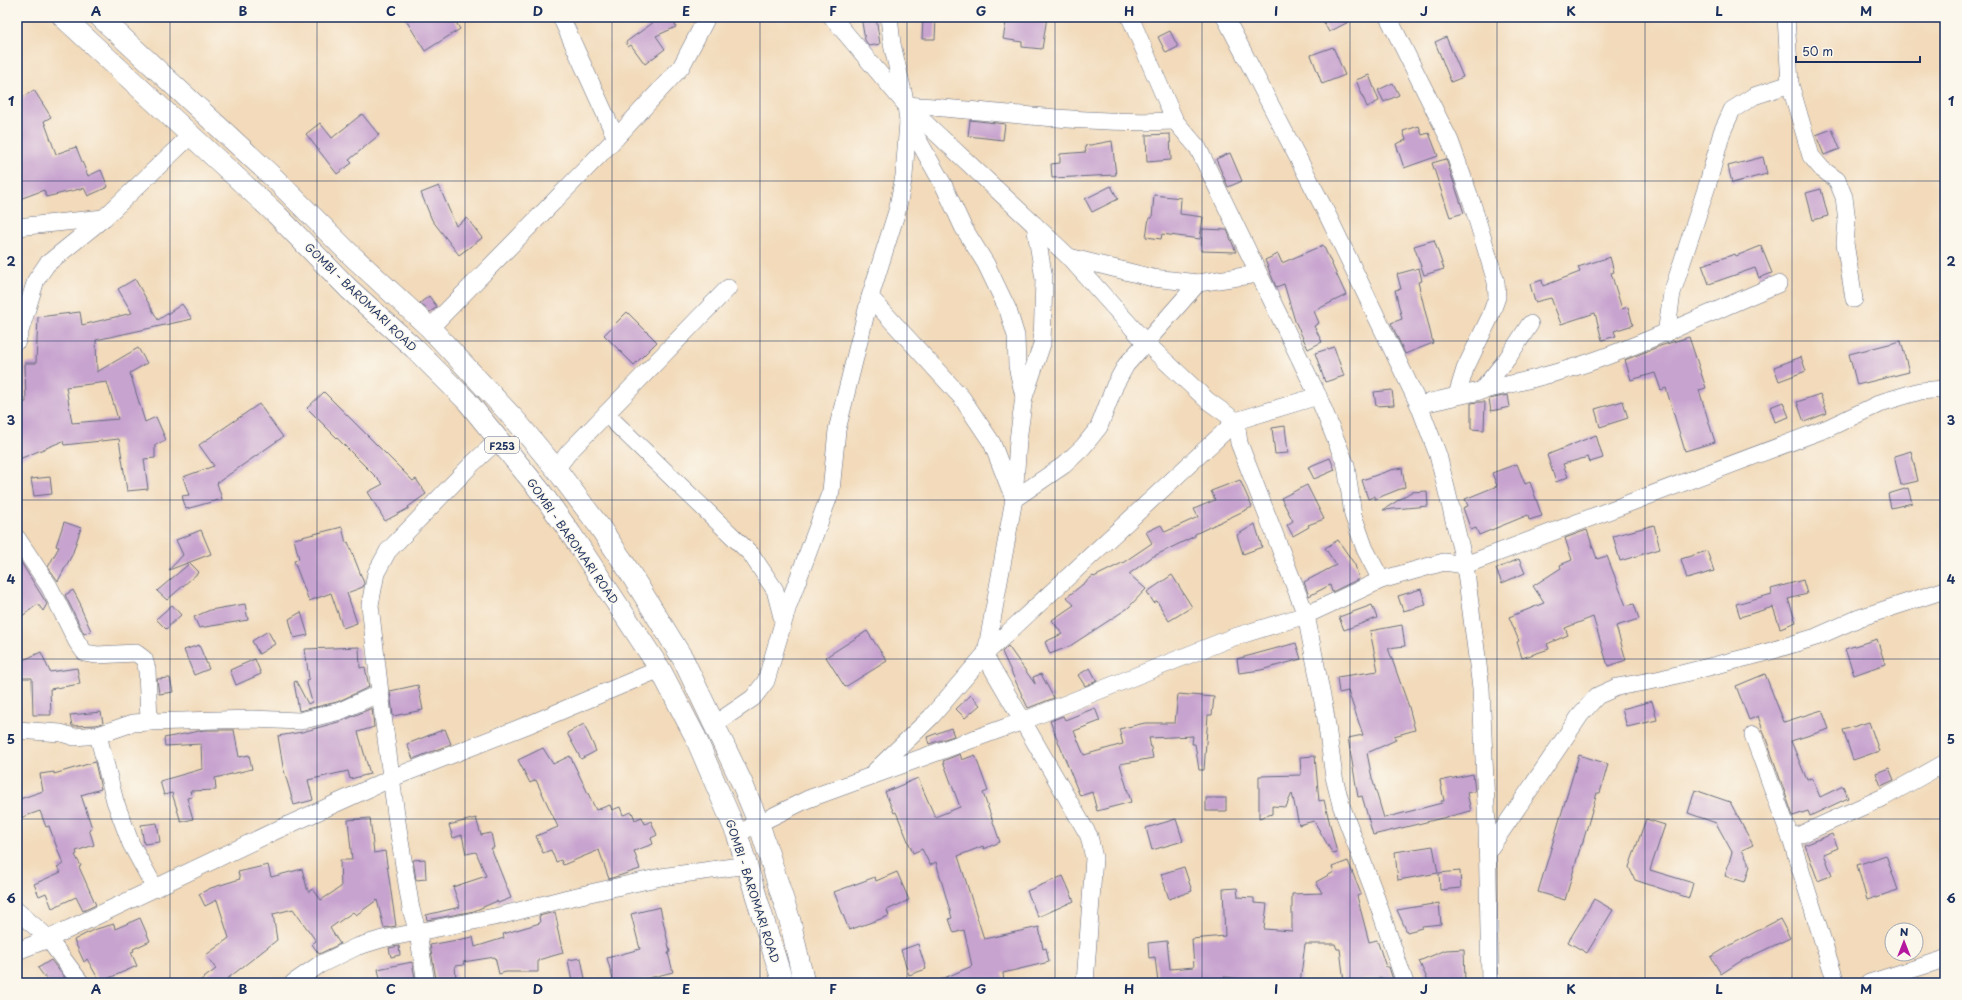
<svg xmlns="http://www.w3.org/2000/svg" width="1962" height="1000" font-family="'Playpen Sans',sans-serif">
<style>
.building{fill:#c7a3cf;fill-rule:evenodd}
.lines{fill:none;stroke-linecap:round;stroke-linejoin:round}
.minor-casing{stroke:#666b7e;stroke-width:18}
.major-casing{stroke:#666b7e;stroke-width:22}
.minor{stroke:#fff;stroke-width:17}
.major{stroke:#fff;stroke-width:21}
.grid{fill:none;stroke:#1b2f5e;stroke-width:1;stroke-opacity:0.55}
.labels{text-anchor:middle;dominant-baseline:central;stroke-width:3;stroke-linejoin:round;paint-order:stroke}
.shield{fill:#fbf7ec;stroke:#5e6b89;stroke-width:1}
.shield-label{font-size:10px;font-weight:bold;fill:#1b2f5e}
.street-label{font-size:11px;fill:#1b2f5e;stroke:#fbf7ec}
.neatline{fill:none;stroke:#1b2f5e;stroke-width:1.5}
.grid-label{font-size:13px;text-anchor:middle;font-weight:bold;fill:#1b2f5e}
</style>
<rect width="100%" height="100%" fill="#fbf7ec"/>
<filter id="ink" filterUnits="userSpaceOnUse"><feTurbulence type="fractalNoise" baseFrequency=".025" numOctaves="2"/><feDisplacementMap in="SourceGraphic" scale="8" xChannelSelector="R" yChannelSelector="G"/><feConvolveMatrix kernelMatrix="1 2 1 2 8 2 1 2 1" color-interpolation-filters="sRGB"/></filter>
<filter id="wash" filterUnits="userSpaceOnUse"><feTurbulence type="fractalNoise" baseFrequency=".012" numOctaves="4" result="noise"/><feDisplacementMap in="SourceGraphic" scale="16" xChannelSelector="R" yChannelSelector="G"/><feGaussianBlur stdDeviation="0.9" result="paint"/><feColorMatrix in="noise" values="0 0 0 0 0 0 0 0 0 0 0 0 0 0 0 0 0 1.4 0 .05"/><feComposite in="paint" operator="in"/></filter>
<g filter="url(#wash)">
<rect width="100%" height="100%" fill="#f2daba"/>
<g id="blocks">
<g class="building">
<polygon points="404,17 453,17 460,29 425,51"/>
<polygon points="661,17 672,17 676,27 656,36 665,49 645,64 631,45 628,47 626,42"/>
<polygon points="861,17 876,17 880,44 869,46 865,40"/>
<polygon points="923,17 936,17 935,39 922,39"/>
<polygon points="1007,17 1047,17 1042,49 1022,47 1022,42 1003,39"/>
<polygon points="1321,17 1358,17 1329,32"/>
<polygon points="1170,31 1178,47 1166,53 1158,37"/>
<polygon points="1446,37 1463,77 1451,82 1435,42"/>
<polygon points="1333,47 1345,75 1322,84 1311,55"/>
<polygon points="1369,75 1379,101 1367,107 1356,80"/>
<polygon points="1393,83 1399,95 1384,102 1378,90"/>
<polygon points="34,90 51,117 44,121 56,154 76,147 88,176 101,170 108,187 88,196 84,188 46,197 44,190 17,200 17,101"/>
<polygon points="362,114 379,135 349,160 352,163 337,174 306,134 320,123 332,138"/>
<polygon points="970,120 1005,124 1003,140 968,136"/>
<polygon points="1419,126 1422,135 1429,133 1438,156 1404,168 1396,144 1406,140 1403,131"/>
<polygon points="1832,129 1840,149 1824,155 1816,135"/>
<polygon points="1170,134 1171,160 1147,162 1146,135"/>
<polygon points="1112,141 1116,175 1052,178 1051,164 1060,163 1060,154 1086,152 1085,146"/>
<polygon points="1230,153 1242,181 1228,187 1216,159"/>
<polygon points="1763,157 1767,174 1732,183 1728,166"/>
<polygon points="1446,159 1464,213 1450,217 1432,163"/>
<polygon points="439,186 456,226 467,218 482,238 459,255 432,220 421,193"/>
<polygon points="1111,186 1118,199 1092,212 1085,199"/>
<polygon points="1821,189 1828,216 1813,220 1806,193"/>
<polygon points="1154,195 1181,198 1180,214 1203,217 1200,239 1162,234 1161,239 1146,237 1149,218 1152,218"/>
<polygon points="1202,229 1227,230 1236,252 1201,251"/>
<polygon points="1434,240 1444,269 1424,275 1414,246"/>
<polygon points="1323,245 1346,295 1314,311 1319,323 1314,326 1322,342 1308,349 1295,321 1284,284 1276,287 1265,260 1278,254 1282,263"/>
<polygon points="1761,246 1772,273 1759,278 1755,268 1709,284 1702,265 1735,254 1736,256"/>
<polygon points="1610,257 1614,272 1611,273 1622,309 1628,307 1633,325 1614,331 1616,336 1602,340 1595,313 1561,324 1551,298 1535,302 1530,284 1542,280 1543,286 1580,272 1578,267"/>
<polygon points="1419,268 1422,281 1418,282 1433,343 1405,354 1391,323 1402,319 1395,290 1401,289 1397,274"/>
<path d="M135,279L158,320L182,304L192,319L96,340L97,372L138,348L147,363L130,373L145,422L156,417L166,440L155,445V458L144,459L148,489L127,491L119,439L64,445L63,441L17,460V403L26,402L25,363H36L38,317L80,312L82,325L132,313L118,289ZM107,382L118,419L72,423L66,387Z"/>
<polygon points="429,296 437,307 430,312 420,303"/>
<polygon points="627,312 657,342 634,365 604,335"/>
<polygon points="1689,337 1706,388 1699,390 1715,442 1685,451 1666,388 1661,390 1655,373 1631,380 1625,360 1660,346"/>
<polygon points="1901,341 1909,372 1857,385 1849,354"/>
<polygon points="1334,347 1344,376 1325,382 1315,353"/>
<polygon points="1801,357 1806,371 1779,381 1774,367"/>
<polygon points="1392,390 1394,405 1376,406 1374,392"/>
<polygon points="324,392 413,481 416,479 426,494 408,507 409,508 385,521 368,492 383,484 307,408"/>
<polygon points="1820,394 1827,413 1804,422 1797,402"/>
<polygon points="1508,395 1510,407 1491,411 1489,399"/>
<polygon points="1623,401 1628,418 1600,427 1595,409"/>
<polygon points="1479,402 1485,402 1484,430 1471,429 1471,403"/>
<polygon points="1783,402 1789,417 1775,422 1770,407"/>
<polygon points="259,404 283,437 217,483 222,499 186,509 182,496 189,495 183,477 214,466 199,445"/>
<polygon points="1285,426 1288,453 1275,454 1272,428"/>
<polygon points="1596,435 1603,458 1590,462 1588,457 1563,464 1568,477 1556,482 1547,455"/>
<polygon points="1911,451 1918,481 1901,485 1894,456"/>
<polygon points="1330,458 1335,470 1314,479 1308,467"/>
<polygon points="1517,464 1525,484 1530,482 1542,516 1529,520 1528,515 1479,535 1476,528 1471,530 1463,508 1468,506 1465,499 1497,486 1492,473"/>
<polygon points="1402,468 1405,487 1375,499 1375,496 1368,499 1362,480 1391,470"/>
<polygon points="50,477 52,494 34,496 31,479"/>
<polygon points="1240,480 1252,507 1195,534 1195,536 1152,557 1129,574 1146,589 1128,608 1070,646 1050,654 1045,642 1062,634 1052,620 1074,605 1067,597 1093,576 1094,577 1124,562 1152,543 1146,532 1161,525 1165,532 1198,517 1194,509 1215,500 1211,491"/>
<polygon points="1307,485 1324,519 1308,525 1309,527 1293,536 1287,525 1293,521 1281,498"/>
<polygon points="1908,488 1912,503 1891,508 1888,494"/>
<polygon points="1427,491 1428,506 1383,510 1411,492"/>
<polygon points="64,522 81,528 72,555 58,581 48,567 59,547 56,546"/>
<polygon points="1255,524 1262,547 1243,554 1237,535"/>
<polygon points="1654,525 1660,549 1620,561 1613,536"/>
<polygon points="342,527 346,543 348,542 364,583 363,587 347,593 357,623 343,628 331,593 309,601 294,561 299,559 294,539"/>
<polygon points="201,530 211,554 169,570 183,555 176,540"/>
<polygon points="1587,530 1597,559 1607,556 1626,606 1634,604 1639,619 1616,626 1626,660 1608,666 1593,617 1565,628 1568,635 1547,644 1549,649 1522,658 1517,642 1519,641 1509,617 1544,603 1533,586 1561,568 1560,565 1572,560 1565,538"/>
<polygon points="1338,540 1355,565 1359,579 1332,592 1330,585 1309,596 1304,582 1336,565 1325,548"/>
<polygon points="1707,551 1714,571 1687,579 1681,559"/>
<polygon points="17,556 47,604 43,611 38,604 17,620"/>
<polygon points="1519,559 1525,573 1502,583 1496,569"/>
<polygon points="190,563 199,572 167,600 157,591"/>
<polygon points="1172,575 1192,607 1169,621 1157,601 1154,603 1147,592"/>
<polygon points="1803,580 1807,594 1788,599 1796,622 1780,628 1773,607 1740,617 1736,604 1772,594 1771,589"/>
<polygon points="1421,589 1426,605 1403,611 1398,596"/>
<polygon points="73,590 81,605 80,606 91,631 84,634 65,595"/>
<polygon points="245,604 248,620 199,628 194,617 210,610"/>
<polygon points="172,605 181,615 166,629 156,619"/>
<polygon points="1372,605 1377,618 1344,630 1339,617"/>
<polygon points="301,612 308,635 294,638 289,619"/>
<polygon points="1402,625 1405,646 1388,648 1409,707 1415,730 1394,736 1396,740 1367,753 1372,778 1384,818 1442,803 1441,801 1444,801 1440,781 1473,774 1475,791 1467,793 1471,811 1373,835 1362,796 1358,797 1348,738 1363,735 1348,691 1339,693 1337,677 1378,671 1370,631"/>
<polygon points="268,631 275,644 259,654 252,641"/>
<polygon points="867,631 887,661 845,687 826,657"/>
<polygon points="1877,639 1885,664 1854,675 1845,649"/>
<polygon points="1296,643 1301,659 1261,670 1239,673 1237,659"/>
<polygon points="199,645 209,669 194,675 184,650"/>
<polygon points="1008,646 1035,684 1033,677 1041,674 1054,698 1028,708 1002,652"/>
<polygon points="359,647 360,668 365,667 369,687 337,702 299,711 294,682 296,681 308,704 312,702 306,680 309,679 305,649"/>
<polygon points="41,652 50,672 77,668 80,684 50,689 51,715 33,715 32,678 17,678 17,663"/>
<polygon points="255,659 261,674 236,685 230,670"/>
<polygon points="1090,668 1097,681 1085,686 1078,675"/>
<polygon points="1765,674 1784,722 1822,710 1829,729 1791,741 1807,780 1812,778 1820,797 1843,786 1848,798 1810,816 1808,811 1793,816 1758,716 1749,720 1736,686"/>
<polygon points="170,678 173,692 159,694 157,679"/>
<polygon points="418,685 423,710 393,716 390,691"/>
<polygon points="1178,694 1214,697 1212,715 1208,715 1204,770 1199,770 1195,744 1192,744 1193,736 1149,738 1153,758 1120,764 1131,802 1097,811 1092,792 1080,796 1050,721 1063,716 1065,720 1095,708 1100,721 1074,731 1084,755 1123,744 1119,729 1145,723 1175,723"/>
<polygon points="971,695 980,705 965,718 956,709"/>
<polygon points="1652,701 1657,720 1627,727 1622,709"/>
<polygon points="372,708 374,727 358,732 370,774 350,779 348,771 308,780 313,800 294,805 283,767 278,736 302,732 342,721"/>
<polygon points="101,712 103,723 96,725 72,726 70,715"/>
<polygon points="1869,722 1879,751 1853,760 1843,730"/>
<polygon points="584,724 596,751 581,759 567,733"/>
<polygon points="951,728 954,736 929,744 927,737"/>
<polygon points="445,729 451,744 413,759 407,744"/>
<polygon points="204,730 234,730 239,757 249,755 252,769 215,778 216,790 190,791 192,797 187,798 193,819 181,822 172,793 164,795 160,781 202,769 201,744 165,746 164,738"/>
<polygon points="543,748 553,764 570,756 596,810 610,805 612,810 620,807 623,815 632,812 635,820 642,817 645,824 651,821 657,835 651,838 653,844 634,851 640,869 609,879 599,850 563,865 561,860 556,862 551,850 543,853 536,836 558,827 536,780 530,783 518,760"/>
<polygon points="960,754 962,760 975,755 988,791 983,793 1000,842 984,849 983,846 958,856 984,939 1039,927 1043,949 1046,948 1049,962 1003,973 1004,983 933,983 972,966 964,930 954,933 949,919 952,918 936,862 930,865 922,849 913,853 896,812 894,813 885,792 918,778 935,817 960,807 943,761"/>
<polygon points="1579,755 1608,764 1600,793 1597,793 1582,845 1581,845 1565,900 1538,892"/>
<polygon points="1315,756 1319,801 1324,800 1337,853 1333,854 1314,821 1299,825 1292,793 1286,807 1272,806 1272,814 1259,818 1259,776 1301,775 1300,757"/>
<polygon points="95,762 101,789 81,795 92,828 89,829 94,845 76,851 77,854 75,855 81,866 79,867 96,905 83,911 76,897 52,908 46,893 39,896 34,884 61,872 57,867 63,864 49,826 46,827 40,811 17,819 17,800 43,791 40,774 54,772 54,774"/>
<polygon points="1889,768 1894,780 1881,786 1876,773"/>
<polygon points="1695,790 1730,802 1753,845 1742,850 1750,866 1745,882 1725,876 1732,852 1716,823 1688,813"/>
<rect x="1206" y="798" width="20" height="13"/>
<polygon points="370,818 374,853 385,851 396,926 384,928 377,900 356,915 353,912 330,928 340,944 319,954 312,944 316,941 293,909 273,914 277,940 222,983 197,983 216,969 206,955 229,938 217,900 205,906 199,894 211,888 240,879 238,872 268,865 271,877 302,869 308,892 313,889 321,900 341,887 340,860 352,860 348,820"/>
<polygon points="476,818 481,835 491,833 494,848 491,848 511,898 498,903 497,901 474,911 427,920 426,915 460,907 453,887 486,876 476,852 466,854 462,835 453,838 449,825"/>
<polygon points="1176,819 1183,841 1152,850 1146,828"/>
<polygon points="1646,819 1665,825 1650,870 1693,883 1689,898 1635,880 1629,867"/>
<polygon points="157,823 160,842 144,844 141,825"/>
<polygon points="1832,834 1838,848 1824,854 1832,875 1818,881 1805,845"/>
<polygon points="1433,846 1438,873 1398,880 1395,852"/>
<polygon points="1886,855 1898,890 1867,900 1857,865"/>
<polygon points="425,859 426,879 416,880 413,860"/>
<polygon points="1348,861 1361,894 1357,896 1369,942 1377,940 1386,967 1389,967 1394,983 1383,983 1383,978 1344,982 1340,949 1337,949 1335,944 1305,944 1300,983 1276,983 1224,977 1224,980 1197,983 1158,983 1155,957 1149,958 1148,943 1167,941 1170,969 1194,967 1192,939 1225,936 1223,889 1237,888 1238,897 1254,898 1254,903 1267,904 1264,929 1292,931 1292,894 1322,893 1316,882 1334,872 1332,867"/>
<polygon points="1184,867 1192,891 1169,899 1161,874"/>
<polygon points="1460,871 1461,888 1440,890 1439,873"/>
<polygon points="897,872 909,900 887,910 889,916 849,930 834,892 875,877 876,881"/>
<polygon points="1063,876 1074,901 1038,917 1027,891"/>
<polygon points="1594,899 1613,910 1587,953 1568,942"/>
<polygon points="1439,903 1441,924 1422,926 1422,928 1407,932 1397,910"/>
<polygon points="660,907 670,952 668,953 673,972 630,983 614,983 607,958 640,949 631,914"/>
<polygon points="555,912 558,926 557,927 563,953 538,960 538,972 506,972 499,974 495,957 463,962 464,965 455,966 456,978 436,979 430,945 473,937 475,947 504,938 503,934 540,923 539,916"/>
<polygon points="140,918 150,941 133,949 134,951 131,952 137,966 100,982 87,959 84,962 74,940 93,930 114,924 115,929"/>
<polygon points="1780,919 1790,938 1741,961 1721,974 1711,957 1736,942"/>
<polygon points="918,944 926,969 909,975 901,950"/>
<polygon points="399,946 400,955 391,957 389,948"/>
<polygon points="1464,949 1465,983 1429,983 1419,961 1446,950"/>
<polygon points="581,958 585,979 572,982 568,960"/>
<polygon points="51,960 69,983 49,983 38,968"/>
<polygon points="412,962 416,983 381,983 378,969"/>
</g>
</g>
</g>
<g filter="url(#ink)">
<use href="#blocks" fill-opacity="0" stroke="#666b7e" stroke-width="1"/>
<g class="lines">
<g class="minor-casing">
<g id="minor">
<polyline points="561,17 616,138"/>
<polyline points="832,17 906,105 1069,257 1146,343 1208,401 1236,421 1239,443 1306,615 1325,712 1334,777 1341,805 1373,889 1405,983"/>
<polyline points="1130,17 1175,121 1198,148 1318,396 1346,465 1353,515 1365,549 1381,580"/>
<polyline points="1225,17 1328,216 1419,405 1438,455 1465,565 1481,688 1487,829 1490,983"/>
<polyline points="1388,17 1450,141 1472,203 1496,282 1497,297 1490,317 1465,369 1457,395"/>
<polyline points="1786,17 1790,84 1811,156 1822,169 1837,180 1844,197 1847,221 1845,243 1854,299"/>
<path d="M906,105C996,111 1085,125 1175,121"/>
<polyline points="908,122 944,186 963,227 986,264 1008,310 1016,336 1017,366 1024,397"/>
<polyline points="1035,225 1044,279 1042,344 1024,397 1018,440 1014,499 986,653 987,659 1089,836 1094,858 1085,983"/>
<polyline points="17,227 104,218"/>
<polyline points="1069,257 1153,278 1198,283"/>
<polyline points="870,297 962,398 992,443 1014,499 1064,465 1083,447 1099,427 1115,385 1126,365 1198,283 1258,274"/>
<polyline points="430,328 616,138 681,67 705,21 706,17"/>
<polyline points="1666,334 1672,293 1708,183 1722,132 1732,110 1754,96 1790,84"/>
<polyline points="17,341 36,280 47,264 104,218 190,136"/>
<polyline points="1482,390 1507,359 1530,324"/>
<path d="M1419,405C1479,390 1541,380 1599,359C1660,337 1718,309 1778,284"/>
<polyline points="606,414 751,554 775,590 783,621"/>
<polyline points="556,469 569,452 728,288"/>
<polyline points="17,538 49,586 77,642 85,653 97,655 136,653 144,659 147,669 149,722 252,719 300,721 340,711 380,693"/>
<polyline points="715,724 753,698 766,681 788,606 831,491 837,430 870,297 897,211 904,176 908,122 906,105 892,44 889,17"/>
<polyline points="17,730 61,733 74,737 98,735 133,723 149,722"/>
<polyline points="98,735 115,801 131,844 155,888"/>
<polyline points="1753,735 1791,839 1836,983"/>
<polyline points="873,773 931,717 986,653 1236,421 1318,396"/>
<polyline points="737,834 808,799 1023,721 1231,638 1306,615 1381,580 1444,562 1465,565 1828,428 1883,402 1920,391 1945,389"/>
<polyline points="1791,839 1886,796 1945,763"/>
<polyline points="1488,851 1581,714 1597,696 1617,687 1661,679 1764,653 1816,637 1859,618 1945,590"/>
<polyline points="17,911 46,936 81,983"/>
<polyline points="17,951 48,939 277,830 392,778 530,724 660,669"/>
<polyline points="293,983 319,965 356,947 382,939 499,916 568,898 661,877 747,865"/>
<polyline points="426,983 418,933 411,909 397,822 380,693 370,605 376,573 388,551 472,464 498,440"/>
<polyline points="1869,983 1945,959"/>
</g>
</g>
<g class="major-casing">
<g id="major">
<polyline points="63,17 276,214 349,289 414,348 467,401 541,492 571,534 660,669 695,736 737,834 783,983"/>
<polyline points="100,17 274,178 348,252 430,328 517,422 556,469 599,526 624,563 683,659 742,783 759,824 790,921 804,983"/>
</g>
</g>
<use href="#minor" class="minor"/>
<use href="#major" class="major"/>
</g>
</g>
<path class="grid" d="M170,17V983M317,17V983M465,17V983M612,17V983M760,17V983M907,17V983M1055,17V983M1202,17V983M1350,17V983M1497,17V983M1645,17V983M1792,17V983M17,181H1945M17,341H1945M17,500H1945M17,659H1945M17,819H1945"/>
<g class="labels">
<rect class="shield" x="485" y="437" width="34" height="16" rx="3"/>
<g class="shield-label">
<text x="502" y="445">F253</text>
</g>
<g class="street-label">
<text transform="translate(361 297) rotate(44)">GOMBI - BAROMARI ROAD</text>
<text transform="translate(573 541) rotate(55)">GOMBI - BAROMARI ROAD</text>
<text transform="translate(753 891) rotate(72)">GOMBI - BAROMARI ROAD</text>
</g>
</g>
<rect width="1962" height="1000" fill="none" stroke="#fbf7ec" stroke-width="44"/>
<g transform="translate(1904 942)"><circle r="19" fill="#fbf7ec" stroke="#a1a7b3"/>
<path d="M0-3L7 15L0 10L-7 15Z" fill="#b5179e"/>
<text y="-6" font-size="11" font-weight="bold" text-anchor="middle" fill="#1b2f5e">N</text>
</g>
<path d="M1796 56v6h124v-6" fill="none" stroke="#1b2f5e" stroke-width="2"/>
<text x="1802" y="56" font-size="12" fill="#1b2f5e" stroke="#fbf7ec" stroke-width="3" paint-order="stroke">50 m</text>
<rect x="22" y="22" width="1918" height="956" class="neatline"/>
<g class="grid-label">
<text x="96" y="16">A</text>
<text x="243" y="16">B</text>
<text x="391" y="16">C</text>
<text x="538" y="16">D</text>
<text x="686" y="16">E</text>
<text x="833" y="16">F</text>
<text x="981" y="16">G</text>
<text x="1129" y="16">H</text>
<text x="1276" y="16">I</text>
<text x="1424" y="16">J</text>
<text x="1571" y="16">K</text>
<text x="1719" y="16">L</text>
<text x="1866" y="16">M</text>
<text x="11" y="106">1</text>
<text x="1951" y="106">1</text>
<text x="11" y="266">2</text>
<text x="1951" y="266">2</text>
<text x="11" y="425">3</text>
<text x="1951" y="425">3</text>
<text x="11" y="584">4</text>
<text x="1951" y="584">4</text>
<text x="11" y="744">5</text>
<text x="1951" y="744">5</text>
<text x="11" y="903">6</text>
<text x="1951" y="903">6</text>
<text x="96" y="994">A</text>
<text x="243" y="994">B</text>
<text x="391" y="994">C</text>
<text x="538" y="994">D</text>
<text x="686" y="994">E</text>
<text x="833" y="994">F</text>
<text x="981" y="994">G</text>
<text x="1129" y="994">H</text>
<text x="1276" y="994">I</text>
<text x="1424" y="994">J</text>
<text x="1571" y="994">K</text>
<text x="1719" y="994">L</text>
<text x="1866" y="994">M</text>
</g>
</svg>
